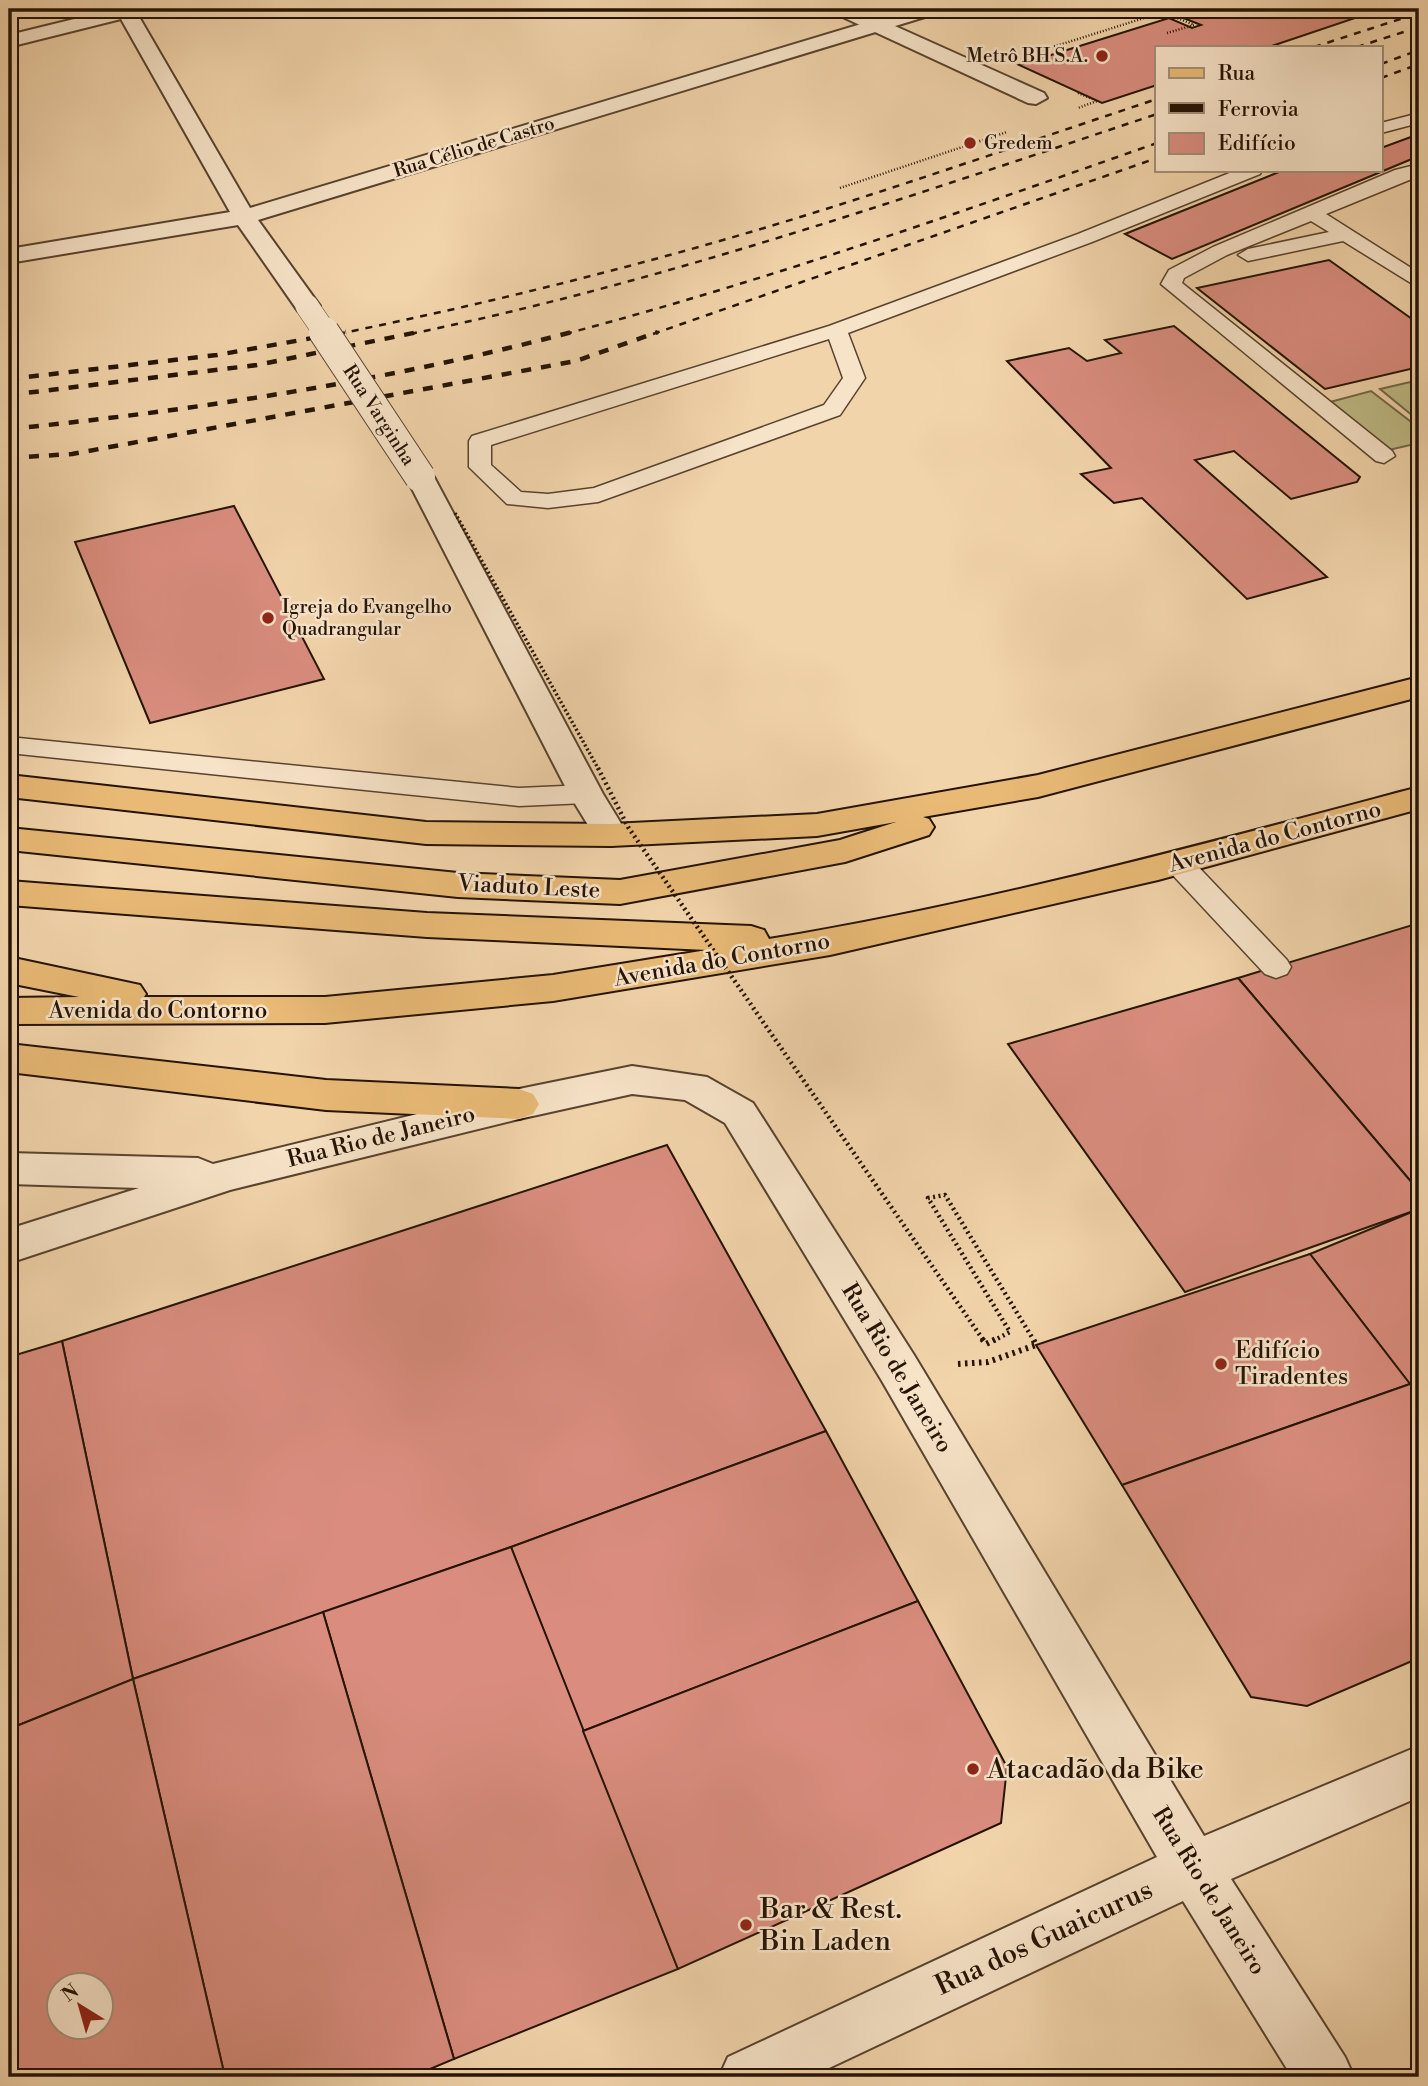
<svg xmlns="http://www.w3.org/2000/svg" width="1428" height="2086" font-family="'Libre Bodoni',serif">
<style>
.green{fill:#bfbb86;stroke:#726746;stroke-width:2}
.building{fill:#da8d7f;stroke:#241305;stroke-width:2;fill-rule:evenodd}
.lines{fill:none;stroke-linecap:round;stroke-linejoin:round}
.service-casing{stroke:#58432e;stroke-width:3}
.minor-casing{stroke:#58432e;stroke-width:4}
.tertiary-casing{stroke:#58432e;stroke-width:4}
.primary-casing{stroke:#241305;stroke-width:4}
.path-far1{stroke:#241305;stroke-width:2.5;stroke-dasharray:1 2;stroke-linecap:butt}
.path{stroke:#241305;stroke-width:6;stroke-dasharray:2.5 4.5;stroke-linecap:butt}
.service{fill:#f7e3c8;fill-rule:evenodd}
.minor{fill:#f7e3c8;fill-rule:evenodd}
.tertiary{fill:#f7e3c8;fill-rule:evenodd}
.primary{fill:#e9ba76;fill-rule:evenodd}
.rail-far1{stroke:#241305;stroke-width:2.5;stroke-dasharray:7 7;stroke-linecap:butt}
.rail{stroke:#241305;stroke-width:4.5;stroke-dasharray:10 10;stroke-linecap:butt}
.tertiary-bridge-far1-casing{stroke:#58432e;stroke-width:24;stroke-linecap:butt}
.tertiary-bridge-casing{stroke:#58432e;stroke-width:32;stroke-linecap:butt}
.path-bridge-far2{stroke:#241305;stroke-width:3.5;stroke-dasharray:2 2.5;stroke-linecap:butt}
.path-bridge-far1{stroke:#241305;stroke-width:4.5;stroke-dasharray:2 3.5;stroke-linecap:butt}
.path-bridge{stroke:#241305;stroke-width:6;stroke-dasharray:2.5 4.5;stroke-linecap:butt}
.tertiary-bridge-far1{stroke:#f7e3c8;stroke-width:23}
.tertiary-bridge{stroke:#f7e3c8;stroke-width:30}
.poi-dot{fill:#8f2418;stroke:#f7e3c8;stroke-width:2.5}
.labels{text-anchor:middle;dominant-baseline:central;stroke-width:5;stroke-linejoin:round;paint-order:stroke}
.far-poi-label{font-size:19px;fill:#241305;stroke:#f7e3c8;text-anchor:start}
.far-street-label{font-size:19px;fill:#241305;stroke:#f7e3c8}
.street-label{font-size:23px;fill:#241305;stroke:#f7e3c8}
.poi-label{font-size:23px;fill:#241305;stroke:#f7e3c8;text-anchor:start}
.near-poi-label{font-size:28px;fill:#241305;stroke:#f7e3c8;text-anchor:start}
.near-street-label{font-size:28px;fill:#241305;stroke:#f7e3c8}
</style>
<rect width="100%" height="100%" fill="#f2d4ab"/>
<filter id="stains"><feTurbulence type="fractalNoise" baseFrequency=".00286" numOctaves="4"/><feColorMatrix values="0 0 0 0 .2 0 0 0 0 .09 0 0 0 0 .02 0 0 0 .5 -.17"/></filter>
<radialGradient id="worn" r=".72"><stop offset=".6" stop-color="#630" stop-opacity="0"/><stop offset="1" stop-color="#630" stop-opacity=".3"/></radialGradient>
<g class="green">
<polygon points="1419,380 1419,421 1380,389"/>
<polygon points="1371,391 1419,428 1419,443 1389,450 1330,402"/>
</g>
<g class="building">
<polygon points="1194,9 1347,9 1364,15 1269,47 1157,47 1157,85 1102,103 1019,65 1169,18 1192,28 1201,25 1176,15"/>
<polygon points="1419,134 1419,156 1172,259 1125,234 1284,170 1381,170 1381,148"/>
<polygon points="1329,260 1419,324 1419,367 1325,389 1197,288"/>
<polygon points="1174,326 1360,477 1357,482 1291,499 1234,451 1195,460 1327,577 1247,599 1142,498 1114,503 1081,474 1111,468 1007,361 1069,348 1087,361 1121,353 1105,340"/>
<polygon points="234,506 324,679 150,723 75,542"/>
<polygon points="1419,923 1419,1191 1238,978"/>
<polygon points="1238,978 1419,1191 1419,1209 1185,1292 1008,1044"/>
<polygon points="667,1145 826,1431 511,1547 133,1679 62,1341"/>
<polygon points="1419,1209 1419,1396 1310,1254"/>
<polygon points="1310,1254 1410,1384 1122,1485 1036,1345"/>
<polygon points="62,1341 133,1679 9,1729 9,1357"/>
<polygon points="1410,1384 1419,1396 1419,1658 1307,1706 1251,1697 1122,1485"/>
<polygon points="826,1431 918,1601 583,1731 511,1547"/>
<polygon points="511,1547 678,1969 454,2059 323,1612"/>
<polygon points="918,1601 1007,1767 1001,1823 678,1969 583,1731"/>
<polygon points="323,1612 454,2059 411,2077 225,2077 133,1679"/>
<path d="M133,1679L225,2077H9V1729ZM60,1984H102V2026H60Z"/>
</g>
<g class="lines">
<g class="service-casing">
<g id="service">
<polygon points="1419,113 1419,123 1381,133 1381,123"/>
<polygon points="1419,164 1419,176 1326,214 1419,273 1419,288 1343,241 1248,261 1238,255 1248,249 1329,232 1311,221 1227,255 1184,278 1182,283 1392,451 1395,456 1384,463 1376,461 1161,284 1169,270 1213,247 1395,170"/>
<path d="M1237,170H1262L1260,174L1092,242L848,333L865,378L840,415L598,502L548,508L507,504L469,467V441L472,436L829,326L1078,234ZM829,339L843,378L824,405L594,488L548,494L521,492L491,465V445Z"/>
<polygon points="9,737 519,788 586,785 596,788 600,794 596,800 586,803 519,806 9,753"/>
<polygon points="1178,854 1188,856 1287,960 1291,967 1287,974 1276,978 1265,974 1168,870 1164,863 1168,856"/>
</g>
</g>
<g class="minor-casing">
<polygon id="minor" points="831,9 857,9 1044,93 1047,98 1036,104 1028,103 834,13"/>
</g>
<g class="tertiary-casing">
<g id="tertiary">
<polygon points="115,9 149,9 138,15 250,208 911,9 941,9 938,13 258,220 320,306 316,311 298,311 238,225 9,263 9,249 230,212 121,19 9,47 9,35"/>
<polygon points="420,469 430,471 434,477 603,794 628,835 623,843 611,846 599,843 569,794 406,477 410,471"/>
<polygon points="632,1066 707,1077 753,1103 914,1355 1204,1836 1419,1746 1419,1797 1231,1879 1345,2057 1354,2077 1292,2077 1183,1901 810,2077 719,2077 728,2057 1157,1857 882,1381 725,1123 685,1100 632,1094 519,1119 230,1190 9,1263 9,1229 139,1188 9,1184 9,1153 198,1158 213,1164 519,1089"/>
</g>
</g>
<g class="primary-casing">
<g id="primary">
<polygon points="1419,677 1419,697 1038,797 923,817 929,819 934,827 929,835 845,862 620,904 458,897 9,850 9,828 458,873 620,880 840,840 896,822 817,836 611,846 426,844 9,797 9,775 426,822 611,824 817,814 1038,775"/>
<path d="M1419,787V809L1158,880L830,955L553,1001L325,1023L9,1024V998L79,997L9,983V957L140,985L146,994L144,997H325L553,975L707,950L427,937L9,905V881L427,913L751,926L764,930L769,939C988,903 1204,844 1419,787Z"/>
<polygon points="9,1044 326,1080 519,1089 533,1094 539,1104 533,1114 519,1119 326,1110 9,1072"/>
</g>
</g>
<g class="path-far1">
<polyline points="1167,33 1194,25 1163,12 1173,9"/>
<polyline points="1037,52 1163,12"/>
<polyline points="1078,93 1097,101 1078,108"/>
<polyline points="840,188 1007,132"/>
</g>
<polyline class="path" points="958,1364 988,1362 1036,1345 1033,1339"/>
<use href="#service" class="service"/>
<use href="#minor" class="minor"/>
<use href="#tertiary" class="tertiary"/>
<use href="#primary" class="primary"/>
<g class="rail-far1">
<polyline points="1314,47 1419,13"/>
<polyline points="1357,47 1419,27"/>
<polyline points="1381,64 1419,50"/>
<polyline points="1381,78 1419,64"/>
<path d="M338,334C485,304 631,268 774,225C903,186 1030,141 1157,99"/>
<path d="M410,334C664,282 911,196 1157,114"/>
<path d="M565,334C766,281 961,212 1157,143"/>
<polyline points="653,334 1157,158"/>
</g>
<g class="rail">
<polyline points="9,379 217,355 346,332"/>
<polyline points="9,395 257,365 418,332"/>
<path d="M9,429C199,410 387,381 572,332"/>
<polyline points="9,458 72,454 576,361 658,332"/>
</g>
<g class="tertiary-bridge-far1-casing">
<polyline id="tertiary-bridge-far1" points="307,306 326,334"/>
</g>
<g class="tertiary-bridge-casing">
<polyline id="tertiary-bridge" points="324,332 420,477"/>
</g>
<polyline class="path-bridge-far2" points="455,513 599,770"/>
<g class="path-bridge-far1">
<polyline points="598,768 628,827 984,1341"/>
<polyline points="993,1341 1010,1332 928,1198 945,1195 1033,1339"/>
</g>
<polyline class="path-bridge" points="982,1339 986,1344 996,1339"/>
<use href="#tertiary-bridge-far1" class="tertiary-bridge-far1"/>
<use href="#tertiary-bridge" class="tertiary-bridge"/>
</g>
<g class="poi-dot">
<circle cx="1102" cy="56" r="7"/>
<circle cx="970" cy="143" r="7"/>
<circle cx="268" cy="618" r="7"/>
<circle cx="1221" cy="1364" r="7"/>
<circle cx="973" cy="1769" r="7"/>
<circle cx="746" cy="1925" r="7"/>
</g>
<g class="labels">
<g class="far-poi-label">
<text x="1088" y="56" text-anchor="end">Metrô BH S.A.</text>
<text x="984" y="143">Gredem</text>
<text x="282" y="607">Igreja do Evangelho<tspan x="282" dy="22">Quadrangular</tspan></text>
</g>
<g class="far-street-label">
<text transform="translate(474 147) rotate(-17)">Rua Célio de Castro</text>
<text transform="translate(379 415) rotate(57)">Rua Varginha</text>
</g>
<g class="street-label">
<text transform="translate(1275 837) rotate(-15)">Avenida do Contorno</text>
<text transform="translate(529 887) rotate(3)">Viaduto Leste</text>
<text transform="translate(722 960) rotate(-10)">Avenida do Contorno</text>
<text x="158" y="1011">Avenida do Contorno</text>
<text transform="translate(381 1137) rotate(-14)">Rua Rio de Janeiro</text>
<text transform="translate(897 1368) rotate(59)">Rua Rio de Janeiro</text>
<text transform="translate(1209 1891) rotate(58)">Rua Rio de Janeiro</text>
</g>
<g class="poi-label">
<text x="1235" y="1351">Edifício<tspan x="1235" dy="26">Tiradentes</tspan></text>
</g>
<g class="near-poi-label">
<text x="987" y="1769">Atacadão da Bike</text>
<text x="760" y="1909">Bar &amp; Rest.<tspan x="760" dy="32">Bin Laden</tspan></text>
</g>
<g class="near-street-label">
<text transform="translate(1044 1938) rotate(-25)">Rua dos Guaicurus</text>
</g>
</g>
<rect width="1428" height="2086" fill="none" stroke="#f2d4ab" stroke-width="35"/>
<rect x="10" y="10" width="1407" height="2065" fill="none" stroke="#241305" stroke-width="3.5"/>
<rect x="18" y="18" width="1393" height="2051" fill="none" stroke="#241305" stroke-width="2"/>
<rect x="1155" y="46" width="228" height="126" fill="#f7e3c8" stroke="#a3907a" stroke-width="2"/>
<rect x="1169" y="68" width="35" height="10" fill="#e9ba76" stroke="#a3907a" stroke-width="2"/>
<text x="1218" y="80" font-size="21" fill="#241305">Rua</text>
<rect x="1169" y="103" width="35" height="10" fill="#241305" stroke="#a3907a" stroke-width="2"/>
<text x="1218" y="116" font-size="21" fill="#241305">Ferrovia</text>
<rect x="1169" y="133" width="35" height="21" fill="#da8d7f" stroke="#a3907a" stroke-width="2"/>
<text x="1218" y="150" font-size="21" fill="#241305">Edifício</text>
<g transform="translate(80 2006) rotate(323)"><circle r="33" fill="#f7e3c8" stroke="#a3907a" stroke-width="2"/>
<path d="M0-5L12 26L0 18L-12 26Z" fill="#8f2418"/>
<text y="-10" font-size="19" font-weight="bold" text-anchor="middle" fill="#241305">N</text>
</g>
<rect width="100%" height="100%" filter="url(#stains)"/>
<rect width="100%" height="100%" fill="url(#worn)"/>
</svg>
